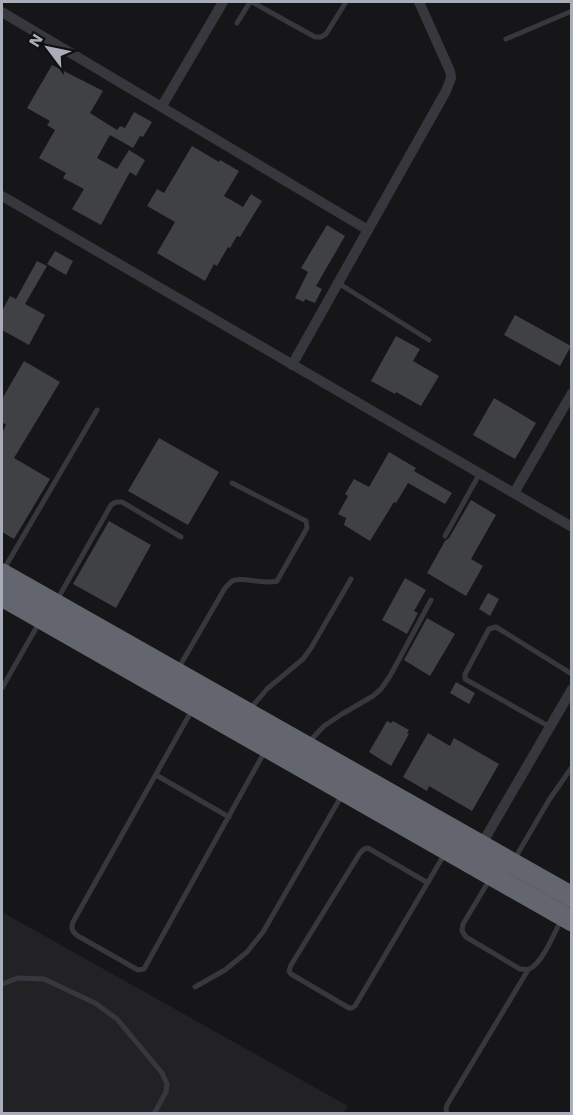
<svg xmlns="http://www.w3.org/2000/svg" width="573" height="1115" font-family="'Work Sans',sans-serif">
<style>
.built{fill:#222225}
.building{fill:#404145}
.lines{fill:none;stroke-linecap:round;stroke-linejoin:round}
.lane{stroke:#37383d;stroke-width:5}
.street{stroke:#37383d;stroke-width:10}
.highway{stroke:#63666e;stroke-width:21}
</style>
<rect width="100%" height="100%" fill="#161618"/>
<polygon class="built" points="2,912 348,1106 343,1114 2,1114"/>
<g class="building">
<polygon points="52,65 103,91 90,113 117,130 120,126 125,128 134,112 152,122 143,137 140,136 133,148 110,135 97,158 117,169 129,150 145,160 136,176 130,172 101,225 72,209 84,189 63,178 66,173 39,158 55,130 47,125 50,121 27,108"/>
<polygon points="192,146 219,162 220,160 239,171 224,196 243,207 251,194 262,201 240,237 237,236 230,248 228,247 217,266 214,264 205,281 157,253 175,222 147,206 157,189 164,193"/>
<polygon points="327,225 345,236 316,286 322,289 315,303 305,299 304,302 295,298 308,272 301,268"/>
<polygon points="55,251 73,261 66,275 47,264"/>
<polygon points="37,261 47,266 25,304 45,315 29,345 2,330 2,311 10,296 16,299"/>
<polygon points="515,315 571,346 560,366 504,335"/>
<polygon points="396,336 420,349 413,361 439,376 421,406 396,392 395,394 371,381"/>
<polygon points="24,361 60,382 14,458 50,479 14,539 2,532 2,433 6,425 2,422 2,399"/>
<polygon points="494,398 536,423 515,459 473,435"/>
<polygon points="159,438 219,472 188,525 128,491"/>
<polygon points="389,452 416,468 414,471 452,493 445,504 408,483 396,503 394,502 370,541 344,525 346,518 338,514 348,496 345,494 354,479 369,487"/>
<polygon points="471,500 496,515 471,559 483,566 466,596 427,573 445,541 449,538"/>
<polygon points="109,521 151,545 116,608 73,584"/>
<polygon points="405,578 426,590 414,611 418,613 407,634 382,620"/>
<polygon points="488,593 499,599 490,616 479,609"/>
<polygon points="427,618 455,634 430,676 404,660"/>
<polygon points="456,682 475,693 469,704 450,693"/>
<polygon points="387,721 391,723 393,721 409,730 407,733 409,734 391,766 369,752"/>
<polygon points="428,733 450,746 454,738 499,764 472,811 429,786 427,791 403,777"/>
</g>
<g class="lines">
<g class="lane">
<polyline points="252,2 315,37 321,37 326,34 346,2"/>
<polyline points="237,23 250,2"/>
<polyline points="506,39 572,11"/>
<polyline points="338,283 429,340"/>
<polyline points="445,536 480,473"/>
<polyline points="4,569 97,410"/>
<polyline points="57,600 111,505 116,502 122,502 181,537"/>
<path d="M178,669L225,588C226,587 231,582 232,581C241,576 264,585 277,581L307,528L306,521L232,483"/>
<polyline points="2,688 39,623"/>
<polyline points="250,709 267,689 303,659 311,648 351,579"/>
<path d="M192,710L73,922C71,929 72,932 78,936L138,970L144,969L265,751"/>
<polyline points="550,727 465,679 465,674 489,629 496,627 572,674"/>
<polyline points="308,743 324,726 342,714 373,696 381,689 390,676 431,600"/>
<polyline points="156,775 229,817"/>
<polyline points="514,860 549,800 572,767"/>
<path d="M490,879L463,924L462,931L466,937L520,969C523,969 526,970 529,969C542,964 555,932 561,920"/>
<polyline points="428,883 368,848 364,849 360,853 291,965 289,971 291,974 349,1008 352,1008 355,1006 444,855"/>
<polyline points="2,984 18,978 44,979 95,1003 117,1019 162,1073 167,1084 166,1092 154,1114"/>
<polyline points="195,987 225,970 247,952 263,932 342,795"/>
<polyline points="447,1114 446,1109 447,1105 528,970"/>
</g>
<g class="street">
<polyline points="2,12 368,230"/>
<polyline points="162,106 223,2"/>
<polyline points="2,196 572,527"/>
<polyline points="292,365 446,91 451,78 450,71 419,2"/>
<polyline points="514,493 572,393"/>
<polyline points="480,847 572,689"/>
</g>
<g class="highway">
<polyline points="2,574 572,897"/>
<polyline points="2,596 572,921"/>
</g>
</g>
<rect width="573" height="1115" fill="none" stroke="#a8adb8" stroke-width="6"/>
<g transform="translate(48 48) rotate(302)" stroke="#111113" stroke-width="4.5" paint-order="stroke">
<path d="M0-4.5L10 22L0 15L-10 22Z" fill="#a8adb8"/>
<text y="-9" font-size="16" font-weight="bold" text-anchor="middle" fill="#a8adb8">N</text>
</g>
</svg>
